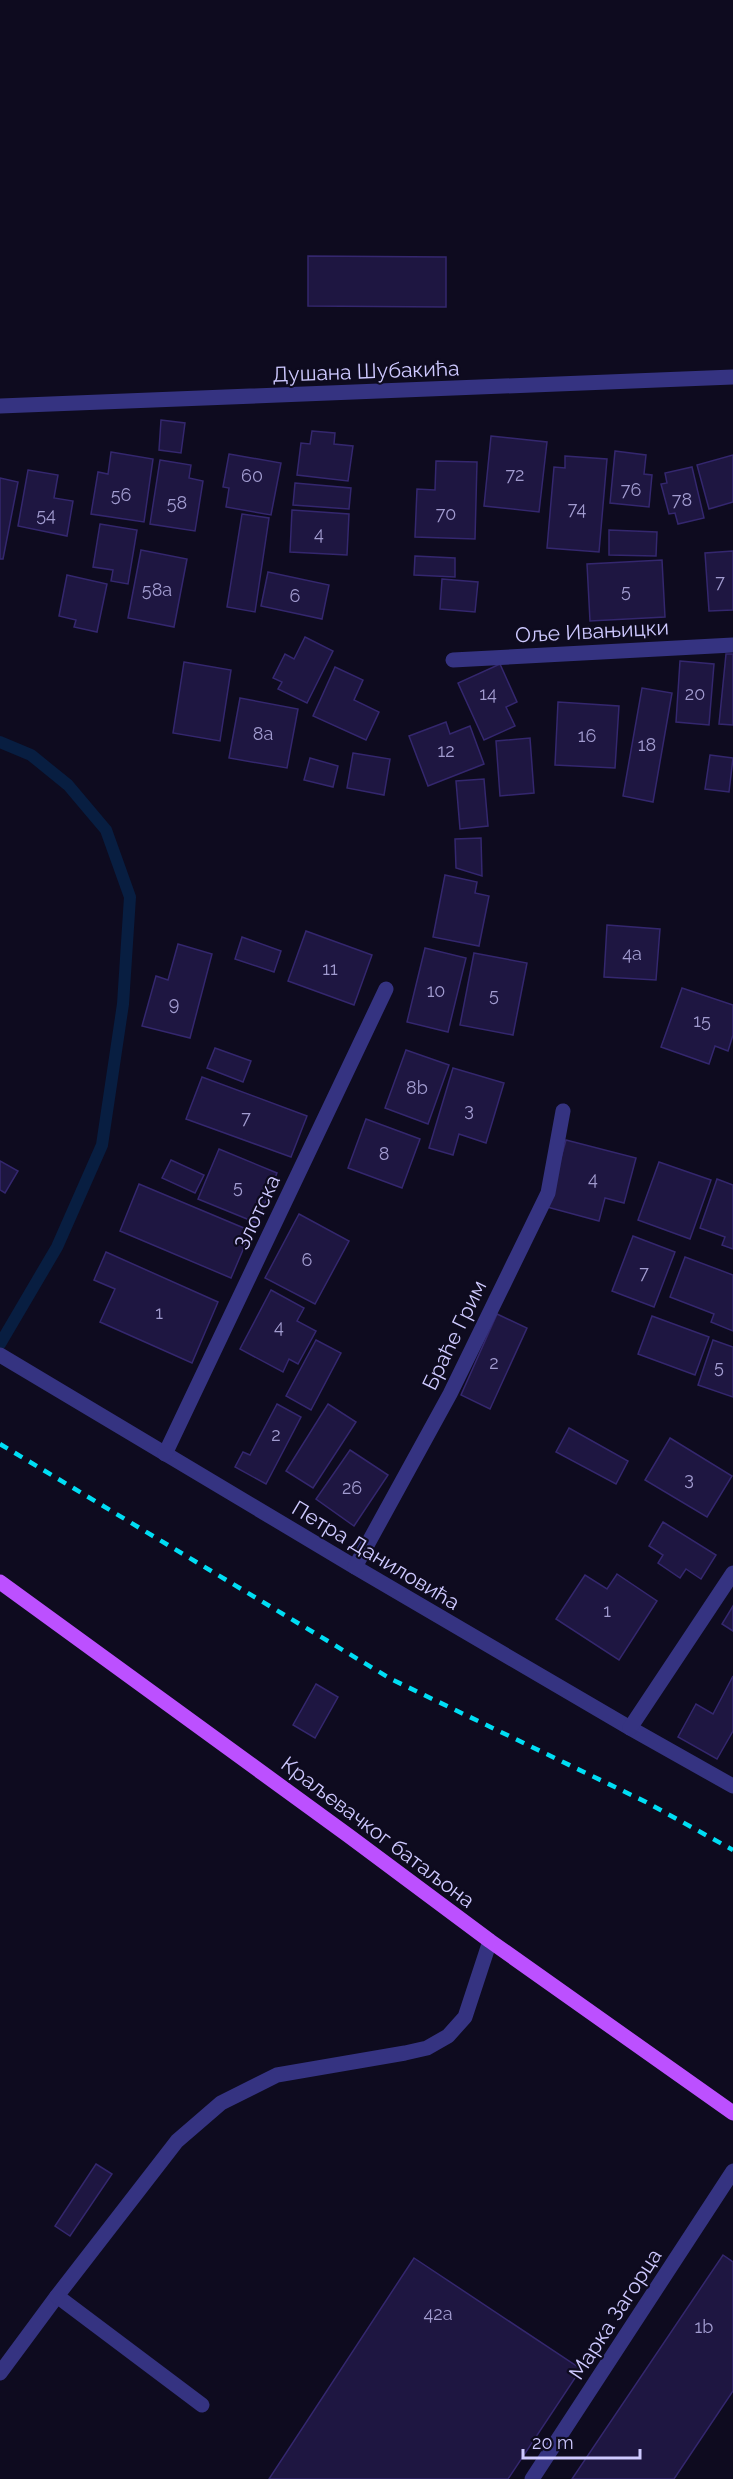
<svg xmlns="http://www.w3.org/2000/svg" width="733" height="2479" font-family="Raleway,sans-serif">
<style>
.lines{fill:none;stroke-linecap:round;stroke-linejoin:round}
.stream{stroke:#081e41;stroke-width:12}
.building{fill:#1e1641;stroke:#34276e;stroke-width:1.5}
.lane{stroke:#353381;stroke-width:15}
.street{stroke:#353381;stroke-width:15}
.primary{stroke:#bc50ff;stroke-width:15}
.rail{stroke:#00def4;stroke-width:4.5;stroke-dasharray:9 8;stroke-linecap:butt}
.labels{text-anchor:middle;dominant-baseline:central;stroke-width:4.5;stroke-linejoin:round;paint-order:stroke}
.number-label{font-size:18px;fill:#a29cd0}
.street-label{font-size:21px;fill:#cec9ff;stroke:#0e0b1f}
</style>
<rect width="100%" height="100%" fill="#0e0b1f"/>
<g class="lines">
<polyline class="stream" points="0,742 31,755 68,785 106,830 130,897 123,1004 102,1145 57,1247 0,1344"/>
</g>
<g class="building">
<polygon points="308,256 446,257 446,307 308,306"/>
<polygon points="161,420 185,423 181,453 159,450"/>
<polygon points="312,431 335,433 334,444 353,446 348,481 297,475 301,443 310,444"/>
<polygon points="491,436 547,442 539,512 484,506"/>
<polygon points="615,451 646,455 644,474 652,475 649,507 610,503"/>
<polygon points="111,452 153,459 144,522 91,514 98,472 108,474"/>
<polygon points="229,454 281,463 271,515 226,507 229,488 223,487"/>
<polygon points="733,455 733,502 709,509 697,465"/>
<polygon points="565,456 607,459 599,552 547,548 554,467 565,468"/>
<polygon points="160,460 191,465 189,478 203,481 195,531 150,524"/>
<polygon points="436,461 477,462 475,539 415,537 417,489 435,490"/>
<polygon points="692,467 704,518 678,524 675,513 669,514 661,484 667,483 665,473"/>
<polygon points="28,470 58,475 54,498 73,501 67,536 18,526"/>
<polygon points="0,478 18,482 3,559 0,559"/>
<polygon points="295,483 351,488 349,509 293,505"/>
<polygon points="292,510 349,514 347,555 290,552"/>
<polygon points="242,514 269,518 255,612 227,607"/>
<polygon points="100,524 137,530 128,584 111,581 113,570 93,567"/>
<polygon points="609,530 657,532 656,556 609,555"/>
<polygon points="141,550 187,559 174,627 128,618"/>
<polygon points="733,551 733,610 709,611 705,553"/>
<polygon points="415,556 455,558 455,577 414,575"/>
<polygon points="662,560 665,617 590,621 587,564"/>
<polygon points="268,572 329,585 322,619 261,606"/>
<polygon points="67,575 107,584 97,632 74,627 76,620 59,616"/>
<polygon points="442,579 478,582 475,612 440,609"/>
<polygon points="305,637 333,651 307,703 278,689 282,682 273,678 285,654 294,659"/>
<polygon points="726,654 733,654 733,725 719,724"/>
<polygon points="680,661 714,664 709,725 676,722"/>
<polygon points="184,662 231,670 220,741 173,733"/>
<polygon points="500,664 517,702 506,707 515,726 484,740 458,683"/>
<polygon points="335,667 363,680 354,700 379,712 366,740 313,716"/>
<polygon points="642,688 672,693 653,802 623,796"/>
<polygon points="240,698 298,709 287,768 229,758"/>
<polygon points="558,702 619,706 615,768 555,765"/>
<polygon points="446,722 450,734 470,726 484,764 428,786 409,736"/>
<polygon points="530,738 534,793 500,796 496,741"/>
<polygon points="353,753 390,759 384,795 347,788"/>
<polygon points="710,755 733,758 729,792 705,789"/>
<polygon points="310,758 338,766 333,787 304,780"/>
<polygon points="484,779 488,826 460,829 456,781"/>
<polygon points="481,838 482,876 456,868 455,839"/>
<polygon points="445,875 477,882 475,893 489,896 479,946 433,937"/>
<polygon points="607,925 660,929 656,980 604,977"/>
<polygon points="306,931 372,955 354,1005 288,981"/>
<polygon points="242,937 281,951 274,972 235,959"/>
<polygon points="178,944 212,954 190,1038 142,1026 156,976 168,980"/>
<polygon points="425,948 466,958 448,1032 407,1022"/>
<polygon points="474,953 527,963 513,1035 460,1025"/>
<polygon points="682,988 733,1005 733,1035 728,1051 715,1046 709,1064 661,1047"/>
<polygon points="215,1048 251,1061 243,1082 207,1068"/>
<polygon points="406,1050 449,1065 428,1124 385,1108"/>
<polygon points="453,1068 504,1083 486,1143 459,1134 453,1155 429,1148"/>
<polygon points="202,1077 307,1116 291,1157 186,1119"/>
<polygon points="366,1119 420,1139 402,1188 348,1168"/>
<polygon points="566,1140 636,1158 624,1203 605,1198 599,1221 547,1207"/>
<polygon points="219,1149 277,1173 257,1223 198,1199"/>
<polygon points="171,1160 204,1175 195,1193 162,1178"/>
<polygon points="0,1161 18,1171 5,1193 0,1190"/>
<polygon points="659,1162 711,1180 690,1239 638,1220"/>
<polygon points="717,1179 733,1185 733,1249 722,1245 725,1237 700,1228"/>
<polygon points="139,1184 251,1231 231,1278 120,1231"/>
<polygon points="299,1214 349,1241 315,1304 265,1278"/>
<polygon points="633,1236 675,1252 654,1307 612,1291"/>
<polygon points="106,1252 218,1302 192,1363 100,1322 115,1289 94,1280"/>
<polygon points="685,1257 733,1275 733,1331 711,1322 714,1314 670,1297"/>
<polygon points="271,1290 304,1308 297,1321 316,1331 298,1364 289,1359 283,1372 240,1349"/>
<polygon points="497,1314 527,1328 490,1409 461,1395"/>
<polygon points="652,1316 709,1337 695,1375 638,1354"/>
<polygon points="316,1340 341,1353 311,1410 286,1396"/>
<polygon points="713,1340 733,1347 733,1397 698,1385"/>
<polygon points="277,1404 301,1417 266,1484 235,1467 243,1452 250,1455"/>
<polygon points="328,1404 356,1422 313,1488 286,1471"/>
<polygon points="569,1428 628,1461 616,1484 556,1452"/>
<polygon points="670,1438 732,1476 707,1517 645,1480"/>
<polygon points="350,1450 388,1475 354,1526 316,1499"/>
<polygon points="663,1522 716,1555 701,1579 686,1569 680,1578 658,1563 663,1555 649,1546"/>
<polygon points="617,1574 657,1601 619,1660 556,1619 585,1575 607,1589"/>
<polygon points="733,1606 733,1631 722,1624"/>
<polygon points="733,1676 733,1731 717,1759 678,1737 696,1704 713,1714"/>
<polygon points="316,1684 338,1697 315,1738 293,1725"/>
<polygon points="96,2164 112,2174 70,2236 55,2226"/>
<polygon points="723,2255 733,2262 733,2391 674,2479 572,2479"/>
<polygon points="414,2258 581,2369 508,2479 269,2479"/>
</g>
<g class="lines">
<g class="lane">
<polyline points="0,2373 57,2296"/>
<polyline points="202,2405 57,2296 177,2141 221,2103 277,2075 405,2053 427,2048 448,2036 465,2017 490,1941"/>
</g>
<g class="street">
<polyline points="0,406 733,377"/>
<polyline points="453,660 733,645"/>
<polyline points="0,1355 355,1567 630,1728 733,1786"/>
<polyline points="165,1454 386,989"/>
<polyline points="355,1567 450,1394 548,1193 563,1111"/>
<polyline points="630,1728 733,1573"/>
<polyline points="532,2479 733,2171"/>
</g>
<polyline class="primary" points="0,1582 349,1836 490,1941 733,2113"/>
<polyline class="rail" points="0,1444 391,1679 646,1802 733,1850"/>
</g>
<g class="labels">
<g class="number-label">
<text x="515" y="474">72</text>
<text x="252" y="475">60</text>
<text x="631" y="489">76</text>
<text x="121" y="494">56</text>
<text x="682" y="499">78</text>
<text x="177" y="502">58</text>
<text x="577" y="508">74</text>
<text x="446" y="513">70</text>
<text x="46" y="514">54</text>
<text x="319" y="533">4</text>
<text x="720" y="581">7</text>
<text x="157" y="589">58a</text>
<text x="626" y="590">5</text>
<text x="295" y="595">6</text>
<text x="488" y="693">14</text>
<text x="695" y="693">20</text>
<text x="263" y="733">8a</text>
<text x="587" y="735">16</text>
<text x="647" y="744">18</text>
<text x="446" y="750">12</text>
<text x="632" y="953">4a</text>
<text x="330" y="968">11</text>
<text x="436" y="990">10</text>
<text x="494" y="994">5</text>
<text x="174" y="1003">9</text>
<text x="702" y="1020">15</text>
<text x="417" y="1087">8b</text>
<text x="469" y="1109">3</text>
<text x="246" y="1117">7</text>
<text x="384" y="1153">8</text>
<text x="593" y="1178">4</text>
<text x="238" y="1186">5</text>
<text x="307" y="1259">6</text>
<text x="644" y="1272">7</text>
<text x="159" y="1312">1</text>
<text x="279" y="1326">4</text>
<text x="494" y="1362">2</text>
<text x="719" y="1366">5</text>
<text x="276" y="1434">2</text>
<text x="689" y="1478">3</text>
<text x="352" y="1487">26</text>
<text x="607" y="1610">1</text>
<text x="438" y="2313">42a</text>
<text x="704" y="2326">1b</text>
</g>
<g class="street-label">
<text transform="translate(366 371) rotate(-2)">Душана Шубакића</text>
<text transform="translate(592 631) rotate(-3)">Оље Ивањицки</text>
<text transform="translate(257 1212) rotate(-65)">Злотска</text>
<text transform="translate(454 1335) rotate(-64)">Браће Грим</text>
<text transform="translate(376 1555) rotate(31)">Петра Даниловића</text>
<text transform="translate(378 1832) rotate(37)">Краљевачког батаљона</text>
<text transform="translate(615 2314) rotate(-57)">Марка Загорца</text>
</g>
</g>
<path d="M523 2449v9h117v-9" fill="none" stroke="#cec9ff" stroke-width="3"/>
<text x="532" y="2449" font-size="18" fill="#cec9ff" stroke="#0e0b1f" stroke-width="4.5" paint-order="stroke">20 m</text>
</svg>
